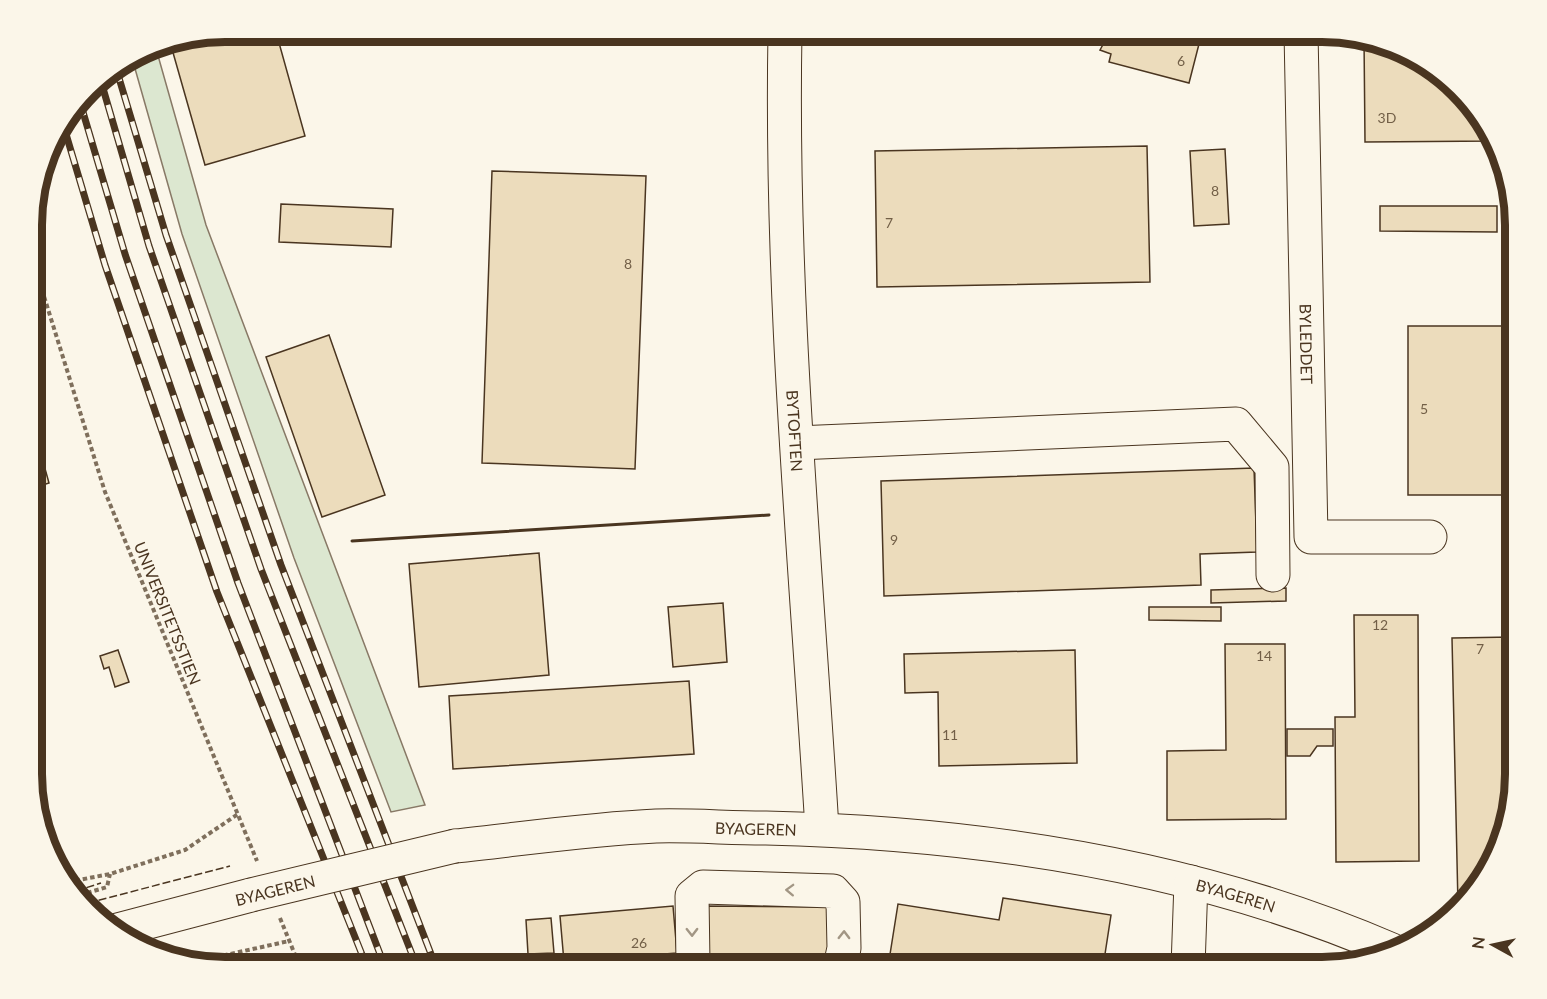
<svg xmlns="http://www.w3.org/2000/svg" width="1547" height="999" font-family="Lato,sans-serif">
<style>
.green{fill:#dce7d0;stroke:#887966;stroke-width:1.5}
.building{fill:#ecdcbc;stroke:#4a3520;stroke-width:1.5}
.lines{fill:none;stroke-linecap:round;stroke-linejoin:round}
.minor-casing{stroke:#4a3520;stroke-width:35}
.path{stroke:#7f6f5c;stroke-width:4;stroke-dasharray:4.5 3;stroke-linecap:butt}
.minor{stroke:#fbf6e9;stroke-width:33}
.rail-casing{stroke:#4a3520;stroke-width:7}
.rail{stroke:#fbf6e9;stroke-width:4.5;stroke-dasharray:14;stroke-linecap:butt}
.minor-bridge-casing{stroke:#4a3520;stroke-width:35;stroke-linecap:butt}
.minor-bridge{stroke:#fbf6e9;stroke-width:33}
.fence{stroke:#4a3520;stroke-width:1.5;stroke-dasharray:8 3;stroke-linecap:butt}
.wall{stroke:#4a3520;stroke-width:3}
.oneway{stroke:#a29684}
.labels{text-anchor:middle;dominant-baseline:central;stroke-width:4.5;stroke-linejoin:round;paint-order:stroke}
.number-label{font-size:14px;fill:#725f47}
.street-label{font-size:16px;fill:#4a3520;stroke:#fbf6e9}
.rim{fill:none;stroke:#4a3520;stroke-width:8}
</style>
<rect width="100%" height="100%" fill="#fbf6e9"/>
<polygon class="green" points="155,45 206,225 425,805 391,812 294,558 182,234 132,58"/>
<g class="building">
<polygon points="225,32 276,32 305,136 205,165 170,42"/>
<polygon points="1110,32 1150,32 1199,44 1189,83 1109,62 1111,54 1100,50"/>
<polygon points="1364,38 1384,42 1430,64 1490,129 1494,141 1365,142"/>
<polygon points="1147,146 1150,282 877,287 875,151"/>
<polygon points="1225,149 1229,224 1194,226 1190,151"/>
<polygon points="492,171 646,176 635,469 482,463"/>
<polygon points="281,204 393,209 391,247 279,242"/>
<polygon points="1380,206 1497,206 1497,232 1380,231"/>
<rect x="1408" y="326" width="107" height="169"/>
<polygon points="329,335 385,495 322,517 266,357"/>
<polygon points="44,465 49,483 33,488 33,468"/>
<polygon points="1254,468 1257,552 1200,554 1201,585 884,596 881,481"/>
<polygon points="539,553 549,675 419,687 409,564"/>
<polygon points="1286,588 1286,601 1211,603 1211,590"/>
<polygon points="723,603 727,662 673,667 668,607"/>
<polygon points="1149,607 1221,607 1221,621 1149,620"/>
<polygon points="1354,615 1418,615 1419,861 1336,862 1335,717 1355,717"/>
<polygon points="33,622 42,653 33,656"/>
<polygon points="1513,637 1515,786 1483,882 1458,905 1452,638"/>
<polygon points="1225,644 1285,644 1286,819 1167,820 1167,751 1226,750"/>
<polygon points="118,650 129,682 115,687 109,667 104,669 100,656"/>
<polygon points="1075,650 1077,763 939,766 938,692 905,693 904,654"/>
<polygon points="689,681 694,754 453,769 449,696"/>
<polygon points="1287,729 1333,729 1333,746 1317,746 1310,756 1287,756"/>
<polygon points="1003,898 1111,915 1103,967 888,967 898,904 999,920"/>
<polygon points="673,906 677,953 564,962 560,916"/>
<polygon points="703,906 833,907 833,963 703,963"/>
<polygon points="551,918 554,953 528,954 526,920"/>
<polygon points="282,958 286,967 270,967 268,965"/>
</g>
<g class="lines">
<g class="minor-casing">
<g id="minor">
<path id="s1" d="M785,32C780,298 806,564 822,829"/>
<path id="s2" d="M1301,32L1311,537H1430"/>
<polyline points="797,443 1236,424 1272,467 1273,575"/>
<path id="s3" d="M455,846C522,839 589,829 656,826C692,825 729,828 766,828C978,833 1196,865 1392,950"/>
<polyline points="114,931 251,895"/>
<polyline points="696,967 693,963 692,896 703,887 833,891 843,902 844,948 840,967"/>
<polyline points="1188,967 1191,882"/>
</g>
</g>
<g class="path">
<polyline points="33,261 105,492 257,861"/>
<polyline points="68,882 110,874 185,850 238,814"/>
<polyline points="80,895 107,887 110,874"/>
<polyline points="280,918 300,967"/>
<polyline points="194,962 289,941"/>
</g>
<use href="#minor" class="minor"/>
<g class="rail-casing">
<g id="rail">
<polyline points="116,68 166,235 281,565 436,967"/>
<polyline points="100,78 149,246 261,569 417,967"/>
<polyline points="80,102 125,254 238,583 385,967"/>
<polyline points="63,124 105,265 217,592 367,967"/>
</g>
</g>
<use href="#rail" class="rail"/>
<g class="minor-bridge-casing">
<polyline id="minor-bridge" points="251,895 455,846"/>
</g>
<use href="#minor-bridge" class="minor-bridge"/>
<g class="fence">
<polyline points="76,891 101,883"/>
<polyline points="88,903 230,866"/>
</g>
<polyline class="wall" points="352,541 769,515"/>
</g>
<defs><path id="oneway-chevron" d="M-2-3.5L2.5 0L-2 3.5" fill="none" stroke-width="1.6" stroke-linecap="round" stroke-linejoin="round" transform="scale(1.5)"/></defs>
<g class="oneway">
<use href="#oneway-chevron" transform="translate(790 890) rotate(-178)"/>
<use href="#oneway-chevron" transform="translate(692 932) rotate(89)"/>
<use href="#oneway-chevron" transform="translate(844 935) rotate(-89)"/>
</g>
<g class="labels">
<g class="number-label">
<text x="1181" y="60">6</text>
<text x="1387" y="117">3D</text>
<text x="1215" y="190">8</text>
<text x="889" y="222">7</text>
<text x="628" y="263">8</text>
<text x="1424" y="408">5</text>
<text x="894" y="539">9</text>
<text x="1380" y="624">12</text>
<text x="1480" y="648">7</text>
<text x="1264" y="655">14</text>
<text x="950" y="734">11</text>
<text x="639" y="942">26</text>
</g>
<g class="street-label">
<text stroke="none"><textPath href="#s2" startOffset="312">BYLEDDET</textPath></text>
<text stroke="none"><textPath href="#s1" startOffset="399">BYTOFTEN</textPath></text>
<text transform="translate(168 613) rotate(68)">UNIVERSITETSSTIEN</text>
<text stroke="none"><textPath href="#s3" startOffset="302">BYAGEREN</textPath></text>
<text transform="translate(275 890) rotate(-14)">BYAGEREN</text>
<text stroke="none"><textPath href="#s3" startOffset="788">BYAGEREN</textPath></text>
</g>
</g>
<path d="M0 0H1547V999H0ZM225 42H1322A183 183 0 0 1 1505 225V774A183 183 0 0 1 1322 957H225A183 183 0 0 1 42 774V225A183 183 0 0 1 225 42Z" fill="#fbf6e9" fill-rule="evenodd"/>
<path class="rim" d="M225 42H1322A183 183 0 0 1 1505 225V774A183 183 0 0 1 1322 957H225A183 183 0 0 1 42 774V225A183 183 0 0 1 225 42Z"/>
<g transform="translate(1493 945) rotate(278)" stroke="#fbf6e9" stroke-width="4.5" paint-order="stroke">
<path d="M0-4.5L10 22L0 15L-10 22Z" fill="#4a3520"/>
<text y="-9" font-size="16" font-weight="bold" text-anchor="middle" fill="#4a3520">N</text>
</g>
</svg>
